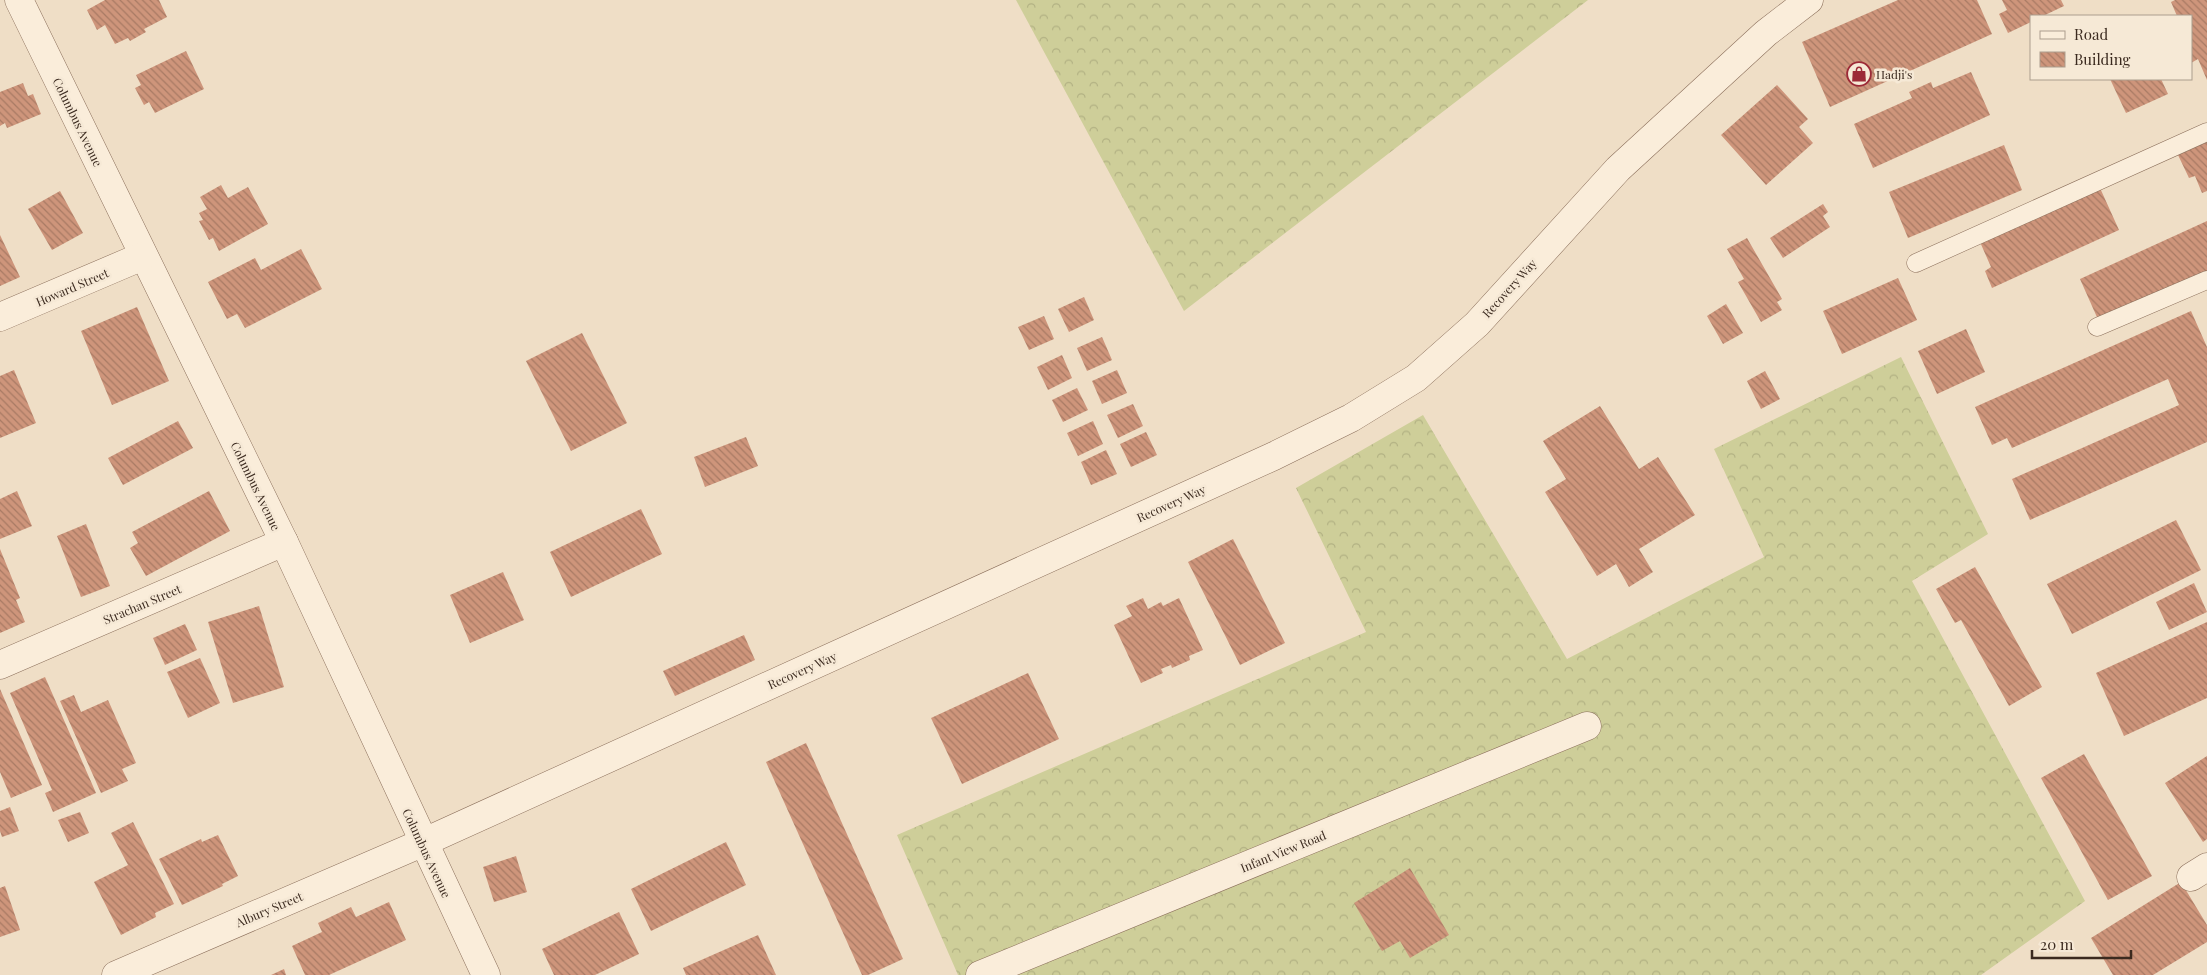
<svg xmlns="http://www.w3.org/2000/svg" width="2207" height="975" font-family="'Playfair Display',serif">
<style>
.forest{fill:url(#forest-crowns)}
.building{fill:url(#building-back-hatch)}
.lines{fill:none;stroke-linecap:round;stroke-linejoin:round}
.lane-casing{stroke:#8b6f5b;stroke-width:19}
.street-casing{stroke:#8b6f5b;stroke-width:29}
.lane{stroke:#faedda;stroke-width:18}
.street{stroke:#faedda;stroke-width:28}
.labels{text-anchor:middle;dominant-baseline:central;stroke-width:5;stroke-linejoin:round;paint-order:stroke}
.poi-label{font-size:12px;fill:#3b2a1f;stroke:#f6e9d6;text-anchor:start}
.street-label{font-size:12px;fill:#3b2a1f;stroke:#f6e9d6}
</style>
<defs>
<pattern id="forest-crowns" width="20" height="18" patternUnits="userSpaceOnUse" patternTransform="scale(1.25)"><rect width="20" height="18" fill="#cece99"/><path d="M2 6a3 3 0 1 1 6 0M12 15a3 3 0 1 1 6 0" fill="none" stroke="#b2b183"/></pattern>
<pattern id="building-back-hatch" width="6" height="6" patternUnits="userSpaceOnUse" patternTransform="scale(1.25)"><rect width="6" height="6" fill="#ce957b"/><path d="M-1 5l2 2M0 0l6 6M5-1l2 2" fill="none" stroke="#a87a64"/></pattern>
</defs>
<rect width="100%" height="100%" fill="#efdec6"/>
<g class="forest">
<polygon points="1016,0 1588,0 1184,311"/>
<polygon points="1901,357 1988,534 1912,581 2085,901 1981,975 958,975 897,835 1366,632 1296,488 1423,415 1567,659 1764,557 1714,449"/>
</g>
<g class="building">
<polygon points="105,0 159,0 167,17 144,29 146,32 130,41 128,38 115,44 105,25 97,30 87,10"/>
<polygon points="1898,0 1977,0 1992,34 1830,107 1802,42"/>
<polygon points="2002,0 2061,0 2064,6 2043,16 2031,16 2031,22 2008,33 1999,14 2007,10"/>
<polygon points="2175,0 2207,0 2207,80 2198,59 2191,63 2191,16 2177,16 2171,2"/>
<polygon points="186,51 204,89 155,113 149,102 144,105 135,88 141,85 136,75"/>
<polygon points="1971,72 1990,115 1873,168 1854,124 1912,98 1909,92 1931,82 1933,88"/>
<polygon points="2110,79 2161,79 2168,94 2126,113"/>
<polygon points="23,83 28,96 33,94 41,114 7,128 5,123 0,126 0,92"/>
<polygon points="1777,85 1808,119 1799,127 1813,143 1766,185 1721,135"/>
<polygon points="2207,142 2207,191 2202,193 2195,176 2189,178 2178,155"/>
<polygon points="2004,145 2022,190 1908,238 1889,192"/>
<polygon points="221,185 228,198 248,187 268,224 219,251 213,238 209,240 199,221 203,220 199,213 207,209 200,197"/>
<polygon points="2100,188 2119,230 1992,288 1985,271 1991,267 1980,242"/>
<polygon points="60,191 83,233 52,250 28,209"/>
<polygon points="1823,204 1828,212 1823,216 1830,227 1783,258 1770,238"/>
<polygon points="2207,221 2207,275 2100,324 2080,279"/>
<polygon points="0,235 20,277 0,286"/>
<polygon points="1747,238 1782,299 1777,302 1782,310 1761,322 1738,282 1744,279 1727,249"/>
<polygon points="301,249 322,289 245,328 237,314 227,319 208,282 255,258 261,270"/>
<polygon points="1898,278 1917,320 1842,354 1823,311"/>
<polygon points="1084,297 1094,320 1069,332 1058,309"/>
<polygon points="1726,304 1743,333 1723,344 1707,316"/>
<polygon points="137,307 169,381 112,405 81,331"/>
<polygon points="2191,311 2207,347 2207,442 2030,520 2012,479 2179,405 2168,379 2012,448 2007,438 1992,445 1975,407"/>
<polygon points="1044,316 1054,339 1029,350 1018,327"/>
<polygon points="1966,329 1985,372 1937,394 1918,351"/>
<polygon points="582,333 627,423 571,451 526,361"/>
<polygon points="1102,337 1112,360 1087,371 1077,348"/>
<polygon points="1062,355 1072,378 1048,390 1037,367"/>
<polygon points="14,370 36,423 0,438 0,376"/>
<polygon points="1117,370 1127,393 1102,404 1092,381"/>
<polygon points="1765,371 1780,399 1761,409 1747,381"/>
<polygon points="1077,388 1088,410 1063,422 1052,400"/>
<polygon points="1133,404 1143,426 1118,438 1107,415"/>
<polygon points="1600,406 1639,469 1658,457 1695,515 1639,549 1653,572 1629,587 1616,564 1597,576 1545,492 1566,479 1543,441"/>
<polygon points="178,421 193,448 123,485 108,458"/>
<polygon points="1093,421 1103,444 1078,456 1067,433"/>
<polygon points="1146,432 1157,455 1131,467 1120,444"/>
<polygon points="746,437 758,466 705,487 694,457"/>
<polygon points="1106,450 1117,474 1091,485 1081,462"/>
<polygon points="17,491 32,526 0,539 0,499"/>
<polygon points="209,491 230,531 146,576 130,548 138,543 132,532"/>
<polygon points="641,509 662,554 571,597 550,552"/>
<polygon points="2176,520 2201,570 2072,634 2047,584"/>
<polygon points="86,524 110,586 81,597 57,536"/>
<polygon points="1233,539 1285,643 1240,665 1188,562"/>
<polygon points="0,549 20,598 16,600 25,622 0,633"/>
<polygon points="1975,567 2042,687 2009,706 1961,620 1955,623 1936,589"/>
<polygon points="503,572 524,620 470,643 450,595"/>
<polygon points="2194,583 2207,612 2169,630 2156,602"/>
<polygon points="1143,598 1148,609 1161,602 1163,606 1179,598 1203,650 1189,656 1190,660 1172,668 1171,665 1161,669 1163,673 1141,683 1114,625 1132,616 1126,606"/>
<polygon points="259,606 284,687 233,703 208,622"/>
<polygon points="2207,622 2207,698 2124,736 2096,673"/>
<polygon points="185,624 197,650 165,665 153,638"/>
<polygon points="744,635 755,660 675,696 663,671"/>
<polygon points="200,658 220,703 188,718 167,672"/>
<polygon points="1028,673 1059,739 962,784 931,718"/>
<polygon points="45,677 96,793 53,812 45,793 52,790 10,693"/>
<polygon points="0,689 42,785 11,798 0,772"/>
<polygon points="74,695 81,712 108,700 136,763 122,769 128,781 101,793 60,701"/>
<polygon points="806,743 903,959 868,975 862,975 766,762"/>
<polygon points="2084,754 2152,876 2108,900 2041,778"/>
<polygon points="2207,756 2207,839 2203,842 2165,783"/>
<polygon points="10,807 19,831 2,837 0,831 0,811"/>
<polygon points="80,812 89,833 68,842 58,820"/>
<polygon points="133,822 174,904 155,913 156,917 121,935 94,882 128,865 111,833"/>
<polygon points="218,835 238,876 222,884 223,886 182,905 159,859 201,839 202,842"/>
<polygon points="726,842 746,885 651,931 631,889"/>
<polygon points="516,856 527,892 494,902 483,867"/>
<polygon points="1410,868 1449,935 1410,958 1400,941 1382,951 1354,903"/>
<polygon points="2181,882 2207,925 2207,942 2153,975 2113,975 2091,938"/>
<polygon points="5,886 20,930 0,937 0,888"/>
<polygon points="389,902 406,940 329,975 305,975 292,946 322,932 318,923 351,907 356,917"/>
<polygon points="619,912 639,954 595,975 554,975 542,949"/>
<polygon points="758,935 776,975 686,975 683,968"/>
<polygon points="284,969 286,975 271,975"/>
</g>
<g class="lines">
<g class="lane-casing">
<g id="lane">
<polyline points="1916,263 2207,132"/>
<polyline points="2097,327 2207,280"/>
</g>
</g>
<g class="street-casing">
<g id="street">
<polyline points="19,0 284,542 486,975"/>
<polyline points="0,317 143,256"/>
<polyline points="0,665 284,542"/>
<polyline points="2191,877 2207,867"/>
<polyline points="116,975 422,843 1274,456 1351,418 1416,378 1477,324 1618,169 1766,33 1809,0"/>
<polyline points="980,975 1587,726"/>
</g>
</g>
<use href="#lane" class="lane"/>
<use href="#street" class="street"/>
</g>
<defs>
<g id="shop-ring" transform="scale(1.25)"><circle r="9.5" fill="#f6e9d6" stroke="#9c2a37" stroke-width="1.5"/><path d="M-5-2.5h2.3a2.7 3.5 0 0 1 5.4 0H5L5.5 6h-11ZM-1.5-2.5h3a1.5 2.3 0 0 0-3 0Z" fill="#9c2a37"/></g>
</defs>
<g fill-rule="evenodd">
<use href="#shop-ring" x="1859" y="74"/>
</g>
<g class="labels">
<g class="poi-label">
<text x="1876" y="74">Hadji's</text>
</g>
<g class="street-label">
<text transform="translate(78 122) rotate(64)">Columbus Avenue</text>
<text transform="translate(72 287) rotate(-23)">Howard Street</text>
<text transform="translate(1509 288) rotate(-48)">Recovery Way</text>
<text transform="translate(256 486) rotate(64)">Columbus Avenue</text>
<text transform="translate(1171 503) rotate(-24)">Recovery Way</text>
<text transform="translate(142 604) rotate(-23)">Strachan Street</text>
<text transform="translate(802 670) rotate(-24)">Recovery Way</text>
<text transform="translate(1283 851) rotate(-22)">Infant View Road</text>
<text transform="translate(427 853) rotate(65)">Columbus Avenue</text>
<text transform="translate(269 909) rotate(-23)">Albury Street</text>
</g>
</g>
<rect x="2030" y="15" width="162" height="65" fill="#f6e9d6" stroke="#ab9d8d"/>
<rect x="2040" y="31" width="25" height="8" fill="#faedda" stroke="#ab9d8d"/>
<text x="2074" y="40" font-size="15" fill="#3b2a1f">Road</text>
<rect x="2040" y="52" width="25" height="15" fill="url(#building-back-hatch)" stroke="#ab9d8d"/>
<text x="2074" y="65" font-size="15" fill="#3b2a1f">Building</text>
<path d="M2032 950v8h99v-8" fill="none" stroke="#3b2a1f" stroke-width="2.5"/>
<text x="2040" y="950" font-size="15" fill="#3b2a1f" stroke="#f6e9d6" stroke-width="4" paint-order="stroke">20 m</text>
</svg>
